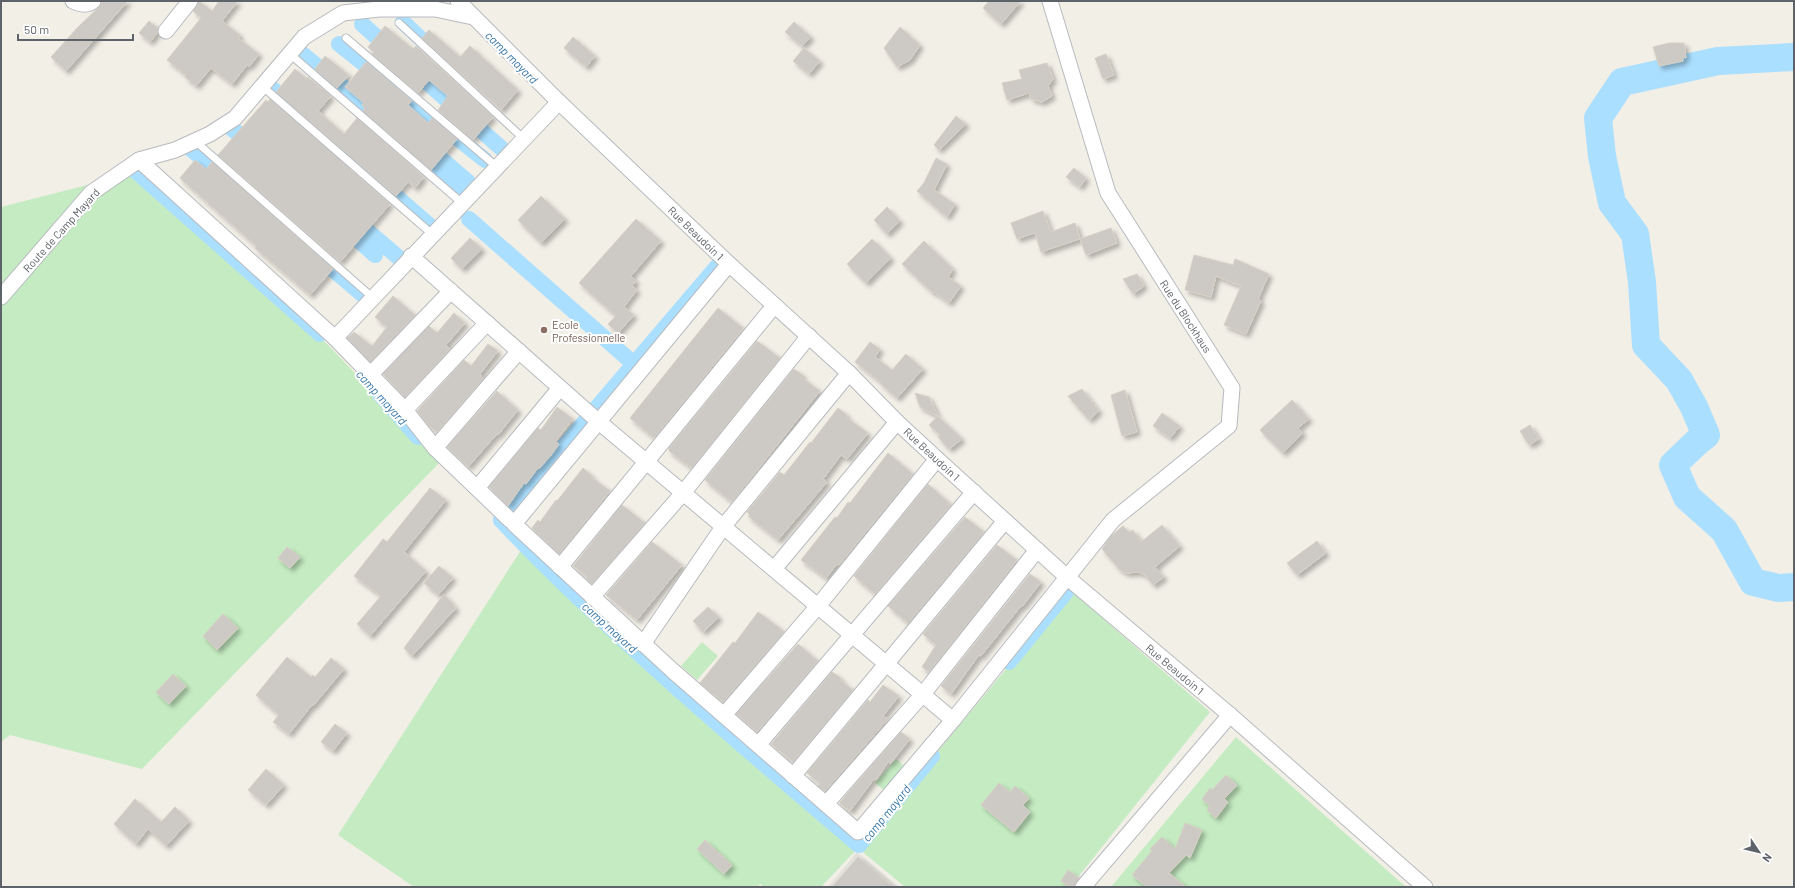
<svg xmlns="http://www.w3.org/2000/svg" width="1795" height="888" font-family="Barlow,sans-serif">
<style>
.industrial{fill:#e2e1db}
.green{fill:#c5ebc2}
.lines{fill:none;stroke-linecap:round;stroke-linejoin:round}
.canal{stroke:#aadfff;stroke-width:16}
.river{stroke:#aadfff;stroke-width:28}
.building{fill:#cdc9c4;stroke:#d7d0c5;filter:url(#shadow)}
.service-casing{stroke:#b7babf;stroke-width:9}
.minor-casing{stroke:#b7babf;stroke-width:17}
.service{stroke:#fff;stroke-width:7}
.minor{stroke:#fff;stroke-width:15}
.education-dot{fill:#8d6e63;stroke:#fff;stroke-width:1.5}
.labels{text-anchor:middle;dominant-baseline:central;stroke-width:4;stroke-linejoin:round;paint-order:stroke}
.street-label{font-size:11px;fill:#5e6369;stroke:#fff}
.education-label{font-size:11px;fill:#785e54;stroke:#fff;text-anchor:start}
.water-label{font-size:12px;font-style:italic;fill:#3776a8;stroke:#fff}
</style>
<defs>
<filter id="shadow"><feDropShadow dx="3.5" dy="3.5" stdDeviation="2" flood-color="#0004"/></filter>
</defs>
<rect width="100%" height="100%" fill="#f2efe7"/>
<polygon class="industrial" points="857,852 899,887 828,887"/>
<g class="green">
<polygon points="134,173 328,345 440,462 142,769 10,735 1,742 1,207"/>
<polygon points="523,547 860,845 1071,591 1210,712 1070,887 905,887 858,848 821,887 764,887 760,884 757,887 414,887 338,835"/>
<polygon points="702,642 718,656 697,680 681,666"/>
<polygon points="1236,737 1406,887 1111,887"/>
<polygon points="896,759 907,768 886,792 875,783"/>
</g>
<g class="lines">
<g class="canal">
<polyline points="403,22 423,41"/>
<polyline points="362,24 392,51"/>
<polyline points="339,44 485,160"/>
<polyline points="296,49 353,95 367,92 374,97"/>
<polyline points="411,68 501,148"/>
<polyline points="268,85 295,108"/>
<polyline points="343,90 379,123"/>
<polyline points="283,111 344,163"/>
<polyline points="230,127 253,146"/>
<polyline points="424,144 468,182"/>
<polyline points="339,147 429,225"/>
<polyline points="192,150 226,179"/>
<polyline points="414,155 461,190"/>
<polyline points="137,172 320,334"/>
<polyline points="350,216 398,257"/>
<polyline points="469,219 634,364"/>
<polyline points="342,225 375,255"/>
<polyline points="317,256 363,295"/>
<polyline points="379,393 418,437"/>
<path d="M501,520C556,579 616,633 676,687C736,740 797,793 859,845L932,756"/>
<polyline points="501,520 721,262"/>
<polyline points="1009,662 1066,592"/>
</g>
<polyline class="river" points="1794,57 1718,61 1622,82 1598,118 1602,156 1612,203 1635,234 1642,282 1646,345 1679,380 1694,407 1706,435 1697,442 1673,465 1687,497 1724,530 1753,582 1778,588 1794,587"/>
</g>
<g class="building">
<polygon points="103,1 128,1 66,71 51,57 78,27 98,8"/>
<polygon points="199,1 212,11 219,1 238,1 222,21 240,35 238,38 259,54 249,67 247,65 232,84 211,68 196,86 185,77 186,75 167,60 201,18 193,11"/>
<polygon points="989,1 1021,1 1001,24 983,8"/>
<polygon points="149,21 158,28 157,33 150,42 139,33"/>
<polygon points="794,22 811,37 802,46 785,32"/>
<polygon points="385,26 413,49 416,46 493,117 473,140 438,110 448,96 429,80 418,93 372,54 374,52 368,47"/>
<polygon points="900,27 920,45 910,60 897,67 884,48"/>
<polygon points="429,30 460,57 470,46 518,90 501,110 422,38"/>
<polygon points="573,37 595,56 586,67 564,48"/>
<polygon points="1669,43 1684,43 1686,58 1683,57 1683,61 1659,66 1653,47"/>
<polygon points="804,48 820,61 809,74 793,61"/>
<polygon points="1106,54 1114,75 1103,79 1095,58"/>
<polygon points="325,56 349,75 337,88 315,69"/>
<polygon points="366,62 412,101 408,105 428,123 432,118 457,139 431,170 363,111 365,108 362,105 364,103 345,87"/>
<polygon points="1047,63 1053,79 1048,86 1052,96 1042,102 1031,99 1029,93 1007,100 1002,83 1022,79 1019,70"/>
<polygon points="295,69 307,79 308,77 331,96 318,111 344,134 357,118 424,177 415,188 408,182 396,196 276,92"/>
<polygon points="270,99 390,204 340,262 218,155 266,100 268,102"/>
<polygon points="956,116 966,124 939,150 934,145"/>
<polygon points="936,158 947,164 934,190 955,204 947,217 917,191 924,183"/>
<polygon points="195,160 206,169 212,162 333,269 310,295 255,248 256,246 180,178"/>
<polygon points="1074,168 1086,178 1080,187 1066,177"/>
<polygon points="541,196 565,219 541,243 518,220"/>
<polygon points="887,207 900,221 887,234 874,220"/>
<polygon points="1043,211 1051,232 1075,223 1080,239 1041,252 1035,233 1017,239 1011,223"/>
<polygon points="636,219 661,241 631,276 636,281 632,286 637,290 624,307 634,315 618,333 608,324 616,316 579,283"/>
<polygon points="1111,228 1117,243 1086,255 1080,239"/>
<polygon points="470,238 482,249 462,269 451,258"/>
<polygon points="872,239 891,258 866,283 847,264"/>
<polygon points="924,241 953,269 948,277 961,286 949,303 934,292 933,293 902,264"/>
<polygon points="1194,255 1233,265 1235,259 1269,274 1258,299 1261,301 1246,334 1224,325 1241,286 1216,276 1211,297 1185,290"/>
<polygon points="1137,274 1144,286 1133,294 1123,279"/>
<polygon points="393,296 415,315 370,362 347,338 354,332 372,346 387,327 375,317"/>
<polygon points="718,308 743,328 742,330 654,438 630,418"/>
<polygon points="454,313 465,323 446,345 450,349 405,397 383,374 429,326 437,333"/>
<polygon points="757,341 780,358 692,468 669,451 669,448"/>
<polygon points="870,342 880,349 875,357 892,370 906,354 923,369 897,398 880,383 881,382 855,362"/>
<polygon points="488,344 498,351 480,374 483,379 437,432 429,426 417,411 464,360 471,366"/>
<polygon points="794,369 803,375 801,377 820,391 732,502 705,480"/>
<polygon points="1082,389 1099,411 1089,420 1068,396"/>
<polygon points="1125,390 1137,432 1122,436 1111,395"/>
<polygon points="497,391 518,410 498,435 497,434 468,467 447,447"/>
<polygon points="915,393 929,397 938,416 962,439 949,449 938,437 940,435 929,425 938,416 920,407"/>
<polygon points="1292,400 1309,419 1298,428 1303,433 1283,453 1260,430"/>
<polygon points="557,407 573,419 555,442 559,444 552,454 539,469 538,468 526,484 524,483 508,506 489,487 538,428 541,430"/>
<polygon points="838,408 847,415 846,417 868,433 847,459 841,455 823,479 827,482 778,540 748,516 750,515 747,512 780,472 784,475 810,442 811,443"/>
<polygon points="1162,413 1180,426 1170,438 1153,426"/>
<polygon points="1530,425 1539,439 1529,445 1520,431"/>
<polygon points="888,453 913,474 839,565 837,564 826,578 801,560 835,517 837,518 848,502 850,503"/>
<polygon points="583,468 592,476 591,477 610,491 559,554 532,528 538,520 540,522 556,500 557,501"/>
<polygon points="928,484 949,503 947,504 950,506 875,594 854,576"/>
<polygon points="430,488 446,500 404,552 426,571 370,636 357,624 381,596 354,576 383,539 387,542"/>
<polygon points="622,505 645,523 592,584 586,578 587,576 573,566"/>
<polygon points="965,517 984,532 908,623 888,606"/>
<polygon points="1162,525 1180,546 1155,567 1164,577 1153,585 1145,575 1139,572 1126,573 1119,569 1102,549 1111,536 1123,526 1129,532 1133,530 1141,542"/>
<polygon points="1317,541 1326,553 1297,575 1287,563"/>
<polygon points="652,542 682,565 637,620 606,595"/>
<polygon points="997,545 1017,560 929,672 922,667 936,645 923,634"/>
<polygon points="287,547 300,557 290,568 278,558"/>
<polygon points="439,566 453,578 438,595 424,583"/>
<polygon points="1030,574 1041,582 1022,607 1021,606 981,656 979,655 951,694 941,686"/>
<polygon points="444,594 456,608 412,656 404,648"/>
<polygon points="708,607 719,617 703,632 693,621"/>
<polygon points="758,612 781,629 780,630 783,633 723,702 700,683 733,642 735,643"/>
<polygon points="223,614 238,628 217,650 203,636"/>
<polygon points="798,644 818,661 757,732 736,714"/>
<polygon points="287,657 311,677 313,675 315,677 331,658 344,669 313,706 312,705 289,734 273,722 279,715 256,695"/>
<polygon points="832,672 841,678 840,680 853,690 793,762 771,744"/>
<polygon points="173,674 186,686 169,704 156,692"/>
<polygon points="883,685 899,696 883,716 888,719 825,791 818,786 820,783 807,773 868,700 870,702"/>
<polygon points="335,724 347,733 333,751 321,742"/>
<polygon points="901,732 910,739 890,764 888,762 876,780 874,779 850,811 840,804 840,802"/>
<polygon points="266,769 284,785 266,805 248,790"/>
<polygon points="1226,775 1237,785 1224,799 1228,802 1216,818 1207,810 1210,806 1202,799 1210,788 1212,790"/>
<polygon points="999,783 1010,792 1015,786 1029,798 1023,805 1030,812 1014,832 981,805"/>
<polygon points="135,799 161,822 175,807 189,821 166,846 148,829 136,844 114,824"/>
<polygon points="1185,823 1202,830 1190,858 1186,855 1169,873 1186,887 1147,887 1132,875 1152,851 1150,849 1162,837 1175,849"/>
<polygon points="705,840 732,865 724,874 697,849"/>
<polygon points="858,857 893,887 832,887"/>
<polygon points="1068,870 1079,878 1074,887 1069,887 1061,881"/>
</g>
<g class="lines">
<g class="service-casing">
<g id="service">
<polyline points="399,23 524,139"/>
<polyline points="346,38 497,167"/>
<polyline points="290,54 462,203"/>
<polyline points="262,86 432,234"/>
<polyline points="194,140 372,297"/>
</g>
</g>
<g class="minor-casing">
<g id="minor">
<path d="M73,1C79,4 87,6 93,1"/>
<polyline points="458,1 559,102 729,264 849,373 897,422 937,459 1068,578 1230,715 1425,887"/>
<polyline points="166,31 190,1"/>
<polyline points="139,160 335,338 405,410 435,448 510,520"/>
<polyline points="411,256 599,422 953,720"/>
<polyline points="729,264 514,524 673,671 858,832 953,720 1113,520 1229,426 1232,388 1108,193 1050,1"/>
<polyline points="1,297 91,193 139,160 175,150 210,134 235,118 304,37 343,13 379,9 435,9 473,17"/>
<polyline points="335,338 559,102"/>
<polyline points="370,375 451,291"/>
<polyline points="405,410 487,323"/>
<polyline points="435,448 519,351"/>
<polyline points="477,488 560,388"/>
<polyline points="560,567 774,306"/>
<polyline points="774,569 897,422"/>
<polyline points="592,597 683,493 809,336"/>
<polyline points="643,644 723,527 849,373"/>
<polyline points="724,715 818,606 937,459"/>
<polyline points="758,745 974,492"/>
<polyline points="793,776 1005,521"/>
<polyline points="826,804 923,694 1037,550"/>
<polyline points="1083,887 1230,715"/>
</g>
</g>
<use href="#service" class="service"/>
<use href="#minor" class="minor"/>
</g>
<circle class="education-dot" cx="544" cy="330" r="4"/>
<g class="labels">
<g class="street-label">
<text transform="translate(61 230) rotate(-48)">Route de Camp Mayard</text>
<text transform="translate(696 233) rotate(44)">Rue Beaudoin 1</text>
<text transform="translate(1186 316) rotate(57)">Rue du Blockhaus</text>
<text transform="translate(932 454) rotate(43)">Rue Beaudoin 1</text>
<text transform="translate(1175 669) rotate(40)">Rue Beaudoin 1</text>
</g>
<g class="education-label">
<text x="552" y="324">Ecole<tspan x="552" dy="13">Professionnelle</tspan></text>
</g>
<g class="water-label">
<text transform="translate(512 57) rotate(45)">camp mayard</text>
<text transform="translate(382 397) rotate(48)">camp mayard</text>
<text transform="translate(610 627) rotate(42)">camp mayard</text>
<text transform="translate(886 813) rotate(-51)">camp mayard</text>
</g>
</g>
<rect width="1795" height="888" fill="none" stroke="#5e6369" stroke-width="4"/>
<g transform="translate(1759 852) rotate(125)" stroke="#ffffff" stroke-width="3" paint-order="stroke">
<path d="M0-3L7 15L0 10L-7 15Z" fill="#5e6369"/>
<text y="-6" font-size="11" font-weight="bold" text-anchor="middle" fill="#5e6369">N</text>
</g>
<path d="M18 34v6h115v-6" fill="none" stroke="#5e6369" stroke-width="2"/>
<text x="24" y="34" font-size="12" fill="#5e6369" stroke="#ffffff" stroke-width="3" paint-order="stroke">50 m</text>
</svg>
